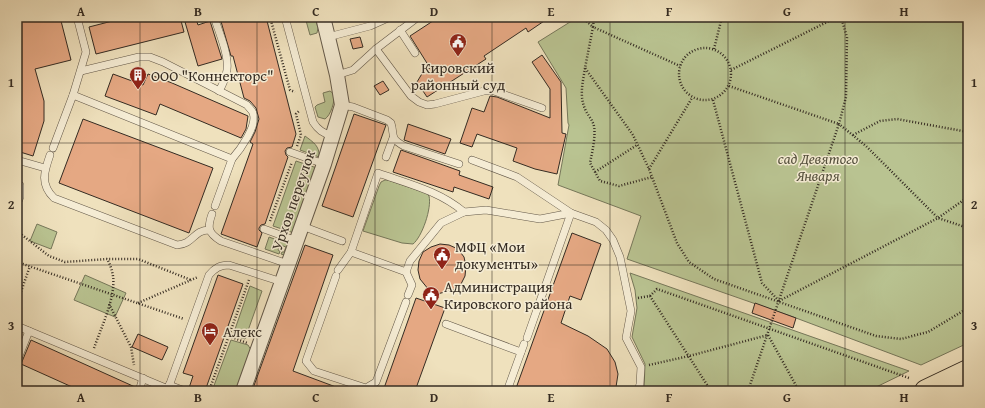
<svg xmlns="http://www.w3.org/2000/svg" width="985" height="408" font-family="'Gentium Book Plus',serif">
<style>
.green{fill:#b9c391;stroke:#76775a}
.building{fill:#e5a883;stroke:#342b22}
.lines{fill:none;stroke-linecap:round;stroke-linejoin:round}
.service-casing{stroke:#635849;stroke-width:8}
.minor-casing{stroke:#635849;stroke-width:16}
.primary-casing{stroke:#342b22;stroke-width:24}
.path{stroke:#342b22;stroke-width:2.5;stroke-dasharray:1 2;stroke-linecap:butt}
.service{stroke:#f5ecd4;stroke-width:7}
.minor{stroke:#f5ecd4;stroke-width:14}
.primary{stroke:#efe1bd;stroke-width:22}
.grid{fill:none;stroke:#342b22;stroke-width:1;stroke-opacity:0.55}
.labels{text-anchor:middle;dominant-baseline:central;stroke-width:3;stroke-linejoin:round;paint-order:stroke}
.poi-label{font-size:15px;fill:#342b22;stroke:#f5ecd4;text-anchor:start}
.park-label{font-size:15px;font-style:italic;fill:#55513e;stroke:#f5ecd4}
.street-label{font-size:15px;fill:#342b22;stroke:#f5ecd4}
.neatline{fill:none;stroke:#342b22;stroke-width:1.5}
.grid-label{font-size:13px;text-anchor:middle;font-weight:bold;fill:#342b22}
</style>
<rect width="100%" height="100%" fill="#efe1bd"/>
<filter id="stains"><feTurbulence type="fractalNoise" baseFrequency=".005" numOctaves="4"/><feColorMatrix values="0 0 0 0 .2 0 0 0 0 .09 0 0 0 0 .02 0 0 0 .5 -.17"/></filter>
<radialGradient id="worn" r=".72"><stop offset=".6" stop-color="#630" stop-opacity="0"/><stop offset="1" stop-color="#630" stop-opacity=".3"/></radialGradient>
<g class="green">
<polygon points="305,17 315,17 318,28 317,33 310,35"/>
<polygon points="578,17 968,17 968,343 921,365 796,318 627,259 641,216 558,185 569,125 568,123 566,88 538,42"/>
<path d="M330,91L334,94C335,101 331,115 325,119L318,117L315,107L317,105L325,102L323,93Z"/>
<path d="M305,136C313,142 320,146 319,157L300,150Z"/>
<polygon points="296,161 317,168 294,233 273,226"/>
<path d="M385,180H388L426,193L429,196C432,208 422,237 413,244L402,243L363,231L379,186L381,182Z"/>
<polygon points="37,224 57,232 51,249 30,241"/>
<polygon points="269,237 288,244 284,255 281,254 282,252 284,252 286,247 280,245 278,250 280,251 279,254 265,249"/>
<polygon points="630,273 909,371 868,391 644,391 645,364 632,337 637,308 635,290"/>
<polygon points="85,275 126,293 115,317 74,300"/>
<polygon points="250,286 262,291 245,339 233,335"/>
<polygon points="231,340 248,345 251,350 237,391 212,391"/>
</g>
<g class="building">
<polygon points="17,17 60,17 71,60 35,69 44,101 44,121 33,156 17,151"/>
<polygon points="128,17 180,17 184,32 96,54 89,27"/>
<polygon points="225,17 266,17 296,134 292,147 287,148 285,151 286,155 288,157 265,224 261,225 259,228 259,230 262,233 257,247 221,234 253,144 250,142 255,132 259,119 256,108 250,101 244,98 233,56 231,56 220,18"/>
<polygon points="439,17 550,17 528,32 526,28 484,56 486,59 427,97 417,82 423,72 430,68 410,36"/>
<polygon points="196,19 198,25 210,21 222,59 198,66 185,22"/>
<polygon points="360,37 363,47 353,49 350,39"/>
<polygon points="542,55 561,82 562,133 566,134 557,174 535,169 513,161 517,148 477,134 472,147 460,143 472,108 484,112 490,96 497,97 550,118 550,89 532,62"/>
<polygon points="113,74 143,85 148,74 172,83 248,116 246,129 241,138 160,104 156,115 105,96"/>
<polygon points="383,81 389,90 380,95 374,86"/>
<polygon points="354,114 386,125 353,217 322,206"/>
<polygon points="83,119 213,168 189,233 59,183"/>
<polygon points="408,124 451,139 445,154 404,140"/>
<polygon points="401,150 460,171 459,175 493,187 489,199 454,187 453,192 393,172"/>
<polygon points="572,233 601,244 581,300 570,296 561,323 588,336 607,349 615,362 618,374 616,387 614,391 515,391"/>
<polygon points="440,244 449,245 458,249 464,257 466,266 465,276 461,284 453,290 433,295 420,279 418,270 419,261 423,252 431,247"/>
<polygon points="305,245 333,255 293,371 344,390 344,391 252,391"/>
<polygon points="218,275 243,284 205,391 190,391 189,388 193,376 183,373"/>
<polygon points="416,298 445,308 415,391 383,391"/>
<polygon points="755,303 796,318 793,328 752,313"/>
<polygon points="138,334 168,347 162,360 132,347"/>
<polygon points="31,340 135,387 134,391 81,391 21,364"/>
</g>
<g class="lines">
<g class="service-casing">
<g id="service">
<path d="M214,17C219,32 229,55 227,70C226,78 223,84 219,91"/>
<path d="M285,17L313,122C318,130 323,133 332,136"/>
<polyline points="400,30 415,53"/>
<polyline points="328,37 370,26 390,17"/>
<polyline points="376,49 411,96 419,102 427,105 435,104 484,91 494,91 542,108"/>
<path d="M81,71L139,57H150L163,62L247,105C248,107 252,110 253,113C258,125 240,150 232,159"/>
<polyline points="337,75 353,70 376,49 418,17"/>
<polyline points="73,95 86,52 77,17"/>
<path d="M342,105L353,107L387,120L391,123C395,136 389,138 404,146L459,164"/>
<polyline points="53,148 73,95 232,159 215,206"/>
<polyline points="290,152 324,164"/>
<path d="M50,155C44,172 40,184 54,198L177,245C194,244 193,230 209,230"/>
<polyline points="386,157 393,138"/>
<polyline points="17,160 45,168"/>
<polyline points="472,160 517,177 571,213 527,338"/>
<polyline points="17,184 20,185 20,197 17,204"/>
<path d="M212,214C207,228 208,233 221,241L288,264"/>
<polyline points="302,226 342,241"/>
<polyline points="264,229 297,241"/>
<polyline points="351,252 406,272 410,261 441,223 464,212 486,210 540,219 571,213 596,222 606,230 613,240 620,257 631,311 626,338 641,367 640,384 638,391"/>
<path d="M338,270L351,252L378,173C409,184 439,191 464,212"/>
<polyline points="406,272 412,285 408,295"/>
<polyline points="336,276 306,361 314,371 366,388 376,382 406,302"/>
<polyline points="446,324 521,352"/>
<path d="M17,326L168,389L209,275C215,268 220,265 229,265L282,282"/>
<polyline points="17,361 29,331"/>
<polyline points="169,385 185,391"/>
<polyline points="139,391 143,378"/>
<polyline points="507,391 524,344"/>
</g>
</g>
<g class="minor-casing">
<polyline id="minor" points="243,391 324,164 342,105 337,75 323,17"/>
</g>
<g class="primary-casing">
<polyline id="primary" points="926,391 968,371"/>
</g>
<g class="path">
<polyline points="270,17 290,90 295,92"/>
<polyline points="582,17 593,27 585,68 633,135 649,169 677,243 689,262 714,279 876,336 901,339 928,332 968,308"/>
<polyline points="594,17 593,27 680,66"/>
<polyline points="841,17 847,37 846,97 839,124 866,146 938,218 968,197"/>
<polyline points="964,17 968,24"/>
<circle cx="705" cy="74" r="26"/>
<polyline points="714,49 722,17"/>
<path d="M585,68C583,82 579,95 585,109C587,114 591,118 593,123C597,132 592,153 590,163L600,181L619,186L652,177"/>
<polyline points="731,70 837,17"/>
<polyline points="729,86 839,124 748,391"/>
<polyline points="713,100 762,283 779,301"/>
<polyline points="968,103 967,104 968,105"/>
<polyline points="853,135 880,121 897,119 968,132"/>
<polyline points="297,146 301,135 296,114 300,110"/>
<polyline points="649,169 692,98"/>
<polyline points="595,172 637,145"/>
<polyline points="270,221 292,162"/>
<polyline points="17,231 49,256 65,262 107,259 138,259 191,280"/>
<polyline points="17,262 184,319"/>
<polyline points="650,296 657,289 909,378"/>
<polyline points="638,298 650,296 711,391"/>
<polyline points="779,301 938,218 968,228"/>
<polyline points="17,303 30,266"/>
<polyline points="138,303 198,277"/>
<polyline points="109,304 131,347 134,365"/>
<polyline points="229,336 247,343"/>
<path d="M94,348C101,328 116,297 113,276C112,270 110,264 107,259"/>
<polyline points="649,365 689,356 768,335 799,391"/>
<polyline points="209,391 249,280"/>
</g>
<use href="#service" class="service"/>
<use href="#minor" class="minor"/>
<use href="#primary" class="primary"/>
</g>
<path class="grid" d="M140,17V391M257,17V391M375,17V391M492,17V391M610,17V391M728,17V391M845,17V391M17,143H968M17,265H968"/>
<defs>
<g id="civic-pin" transform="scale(0.9)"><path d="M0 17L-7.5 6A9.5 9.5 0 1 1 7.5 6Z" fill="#8f2418" stroke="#f5ecd4"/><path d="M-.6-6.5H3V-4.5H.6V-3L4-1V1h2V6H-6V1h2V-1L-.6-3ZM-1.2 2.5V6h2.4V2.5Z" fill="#fff"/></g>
<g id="building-pin" transform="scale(0.9)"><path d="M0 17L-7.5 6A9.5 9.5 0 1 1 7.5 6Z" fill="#8f2418" stroke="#f5ecd4"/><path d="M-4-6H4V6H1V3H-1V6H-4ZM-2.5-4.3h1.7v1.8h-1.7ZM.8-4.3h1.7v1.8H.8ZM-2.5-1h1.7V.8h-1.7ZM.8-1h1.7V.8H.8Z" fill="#fff"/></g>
<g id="hotel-pin" transform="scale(0.9)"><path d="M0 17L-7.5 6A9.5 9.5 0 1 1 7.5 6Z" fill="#8f2418" stroke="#f5ecd4"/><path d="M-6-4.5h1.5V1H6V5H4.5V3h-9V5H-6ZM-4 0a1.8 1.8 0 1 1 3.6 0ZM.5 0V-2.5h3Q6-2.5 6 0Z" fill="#fff"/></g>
</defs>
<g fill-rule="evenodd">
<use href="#civic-pin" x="458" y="42"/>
<use href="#building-pin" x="138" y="75"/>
<use href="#civic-pin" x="442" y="255"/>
<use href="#civic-pin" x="431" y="295"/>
<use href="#hotel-pin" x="210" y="331"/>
</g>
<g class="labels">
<g class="poi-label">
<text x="458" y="67" text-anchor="middle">Кировский<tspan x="458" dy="17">районный суд</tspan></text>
<text x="151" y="75">ООО "Коннекторс"</text>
<text x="455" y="246">МФЦ «Мои<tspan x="455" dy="17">документы»</tspan></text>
<text x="444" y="286">Администрация<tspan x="444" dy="17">Кировского района</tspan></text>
<text x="223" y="331">Алекс</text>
</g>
<g class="park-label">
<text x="818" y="158">сад Девятого<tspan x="818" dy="17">Января</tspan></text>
</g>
<g class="street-label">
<text transform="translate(293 200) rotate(-71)">Урхов переулок</text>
</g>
</g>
<rect width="985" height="408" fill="none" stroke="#efe1bd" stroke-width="44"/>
<rect x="22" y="22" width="941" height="364" class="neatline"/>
<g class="grid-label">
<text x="81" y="16">A</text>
<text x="198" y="16">B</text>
<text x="316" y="16">C</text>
<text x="434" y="16">D</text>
<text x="551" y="16">E</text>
<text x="669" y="16">F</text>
<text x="787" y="16">G</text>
<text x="904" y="16">H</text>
<text x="11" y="87">1</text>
<text x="974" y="87">1</text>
<text x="11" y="209">2</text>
<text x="974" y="209">2</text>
<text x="11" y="330">3</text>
<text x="974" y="330">3</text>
<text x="81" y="402">A</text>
<text x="198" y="402">B</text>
<text x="316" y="402">C</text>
<text x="434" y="402">D</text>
<text x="551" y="402">E</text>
<text x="669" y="402">F</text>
<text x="787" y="402">G</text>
<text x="904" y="402">H</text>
</g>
<rect width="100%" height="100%" filter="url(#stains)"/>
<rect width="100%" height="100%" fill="url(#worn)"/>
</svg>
